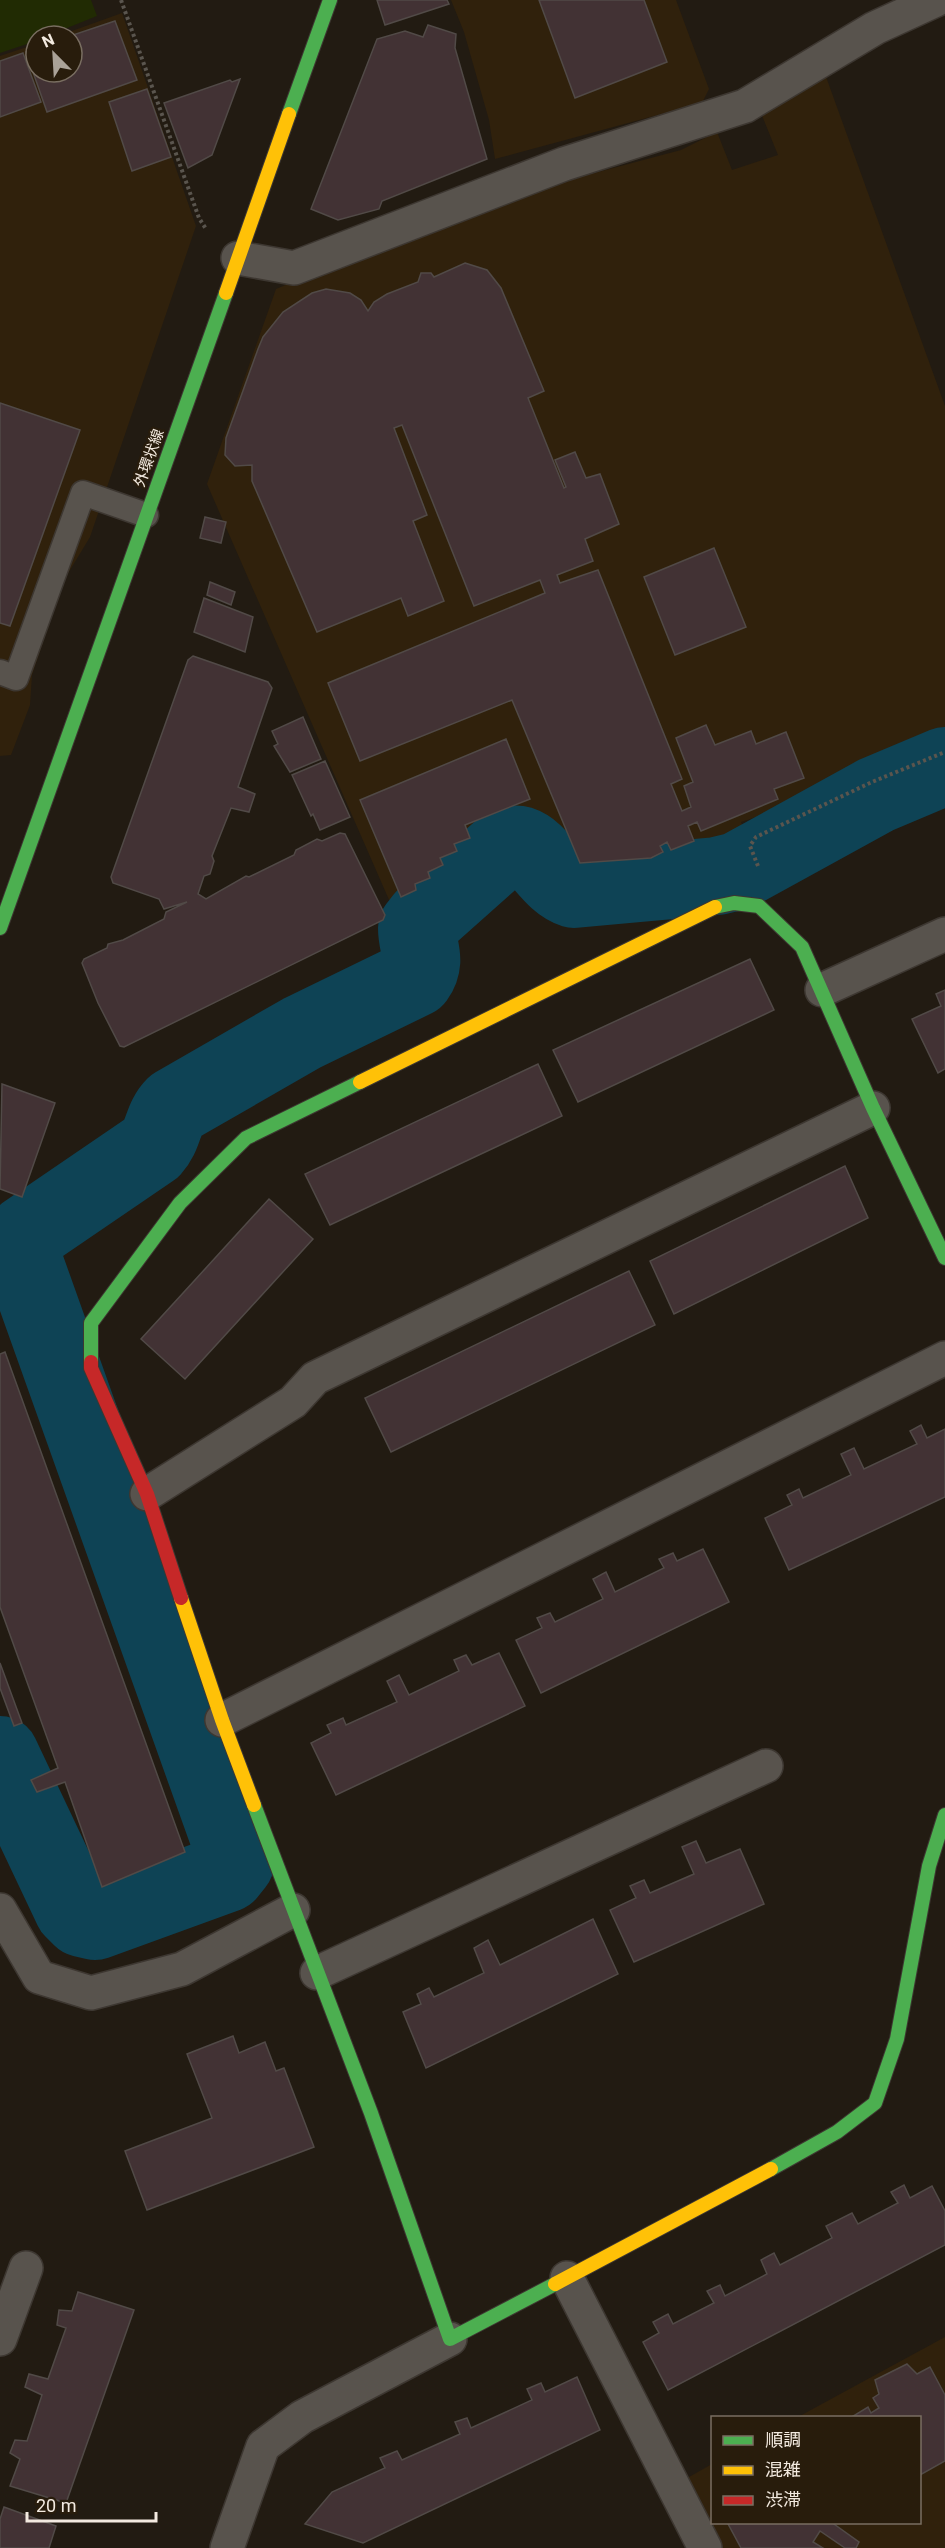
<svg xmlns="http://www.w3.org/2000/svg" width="945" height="2548" font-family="Roboto,'Noto Sans JP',sans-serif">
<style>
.built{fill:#30210c}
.green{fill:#212b03}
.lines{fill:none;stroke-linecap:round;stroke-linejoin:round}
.river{stroke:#0e4355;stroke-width:78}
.building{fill:#423234;stroke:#514a47;stroke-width:1.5}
.lane-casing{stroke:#3d3731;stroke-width:27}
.street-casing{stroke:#3d3731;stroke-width:36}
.fast-casing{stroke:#3d3731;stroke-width:16}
.slow-casing{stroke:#3d3731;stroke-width:16}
.jam-casing{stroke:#3d3731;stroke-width:16}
.path{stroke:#5a554e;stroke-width:4;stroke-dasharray:3 3;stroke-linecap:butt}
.lane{stroke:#58534d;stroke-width:24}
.street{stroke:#58534d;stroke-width:33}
.fast{stroke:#4caf50;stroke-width:14}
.slow{stroke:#ffc107;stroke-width:14}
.jam{stroke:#c62828;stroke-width:14}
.labels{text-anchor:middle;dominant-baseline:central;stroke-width:4.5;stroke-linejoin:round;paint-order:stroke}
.street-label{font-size:15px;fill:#f3eae0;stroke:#281c0c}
</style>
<rect width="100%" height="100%" fill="#221b12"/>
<g class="built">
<polygon points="451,0 676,0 709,89 702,103 495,159 489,120 464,32"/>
<polygon points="122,13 196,226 90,537 64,580 32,675 30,705 11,755 0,756 0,56 36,44 36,72 72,72 72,36 58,36"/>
<polygon points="825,74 945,406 945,739 834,792 741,822 747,837 703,859 569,868 522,808 482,831 397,918 207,484 276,289 489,201 681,150 717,132 732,170 778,155 761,113"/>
<polygon points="945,2337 945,2548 716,2548 682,2481 712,2464 712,2522 920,2522 920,2418 798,2417"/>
</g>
<polygon class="green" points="0,0 91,0 97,16 47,36 36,36 36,41 0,53"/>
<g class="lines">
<path class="river" d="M0,1755L73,1909L82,1918L95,1921L227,1873L235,1863L234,1851L20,1251V1242L26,1234L152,1148C164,1135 162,1119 175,1106L302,1033L415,978C428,960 417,948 417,928L424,919L505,847C535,834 545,880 574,889L717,876L738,871L876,795L945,766"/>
</g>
<g class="building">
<polygon points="377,0 447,0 449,4 385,25"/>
<polygon points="539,0 644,0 667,62 575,98"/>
<polygon points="115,21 137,80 47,112 26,52 36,48 36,72 72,72 70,36"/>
<polygon points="428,25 456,34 455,48 487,159 382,201 379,209 338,220 311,209 377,39 405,31 423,37"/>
<polygon points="23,53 41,102 0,117 0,61"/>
<polygon points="240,79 212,155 188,168 164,103 230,80 232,82"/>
<polygon points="147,89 171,157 132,171 109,102"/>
<polygon points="465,263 487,270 501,288 544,391 528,398 564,488 566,487 555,460 575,452 586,478 600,474 619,524 585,539 593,561 557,575 560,583 598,570 682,779 671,784 682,811 691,807 684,786 693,782 676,738 706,725 715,745 751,731 756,744 786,732 804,778 774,789 778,799 701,831 697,822 688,826 694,841 671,850 667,842 660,846 663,852 651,858 580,863 512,700 360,761 328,683 545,593 540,580 474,606 402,425 394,428 427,515 413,521 444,601 408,616 401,598 317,632 252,481 252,465 235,466 225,455 226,438 258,349 263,337 283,312 312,293 326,289 350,293 361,300 368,311 374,302 387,294 418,282 421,273 431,273 434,277"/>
<polygon points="0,403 80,430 10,626 0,623"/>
<polygon points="205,517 226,522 221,543 200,538"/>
<polygon points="714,548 746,627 675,655 644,577"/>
<polygon points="210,582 235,592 231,605 207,595"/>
<polygon points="204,598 253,617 245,652 194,632"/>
<polygon points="193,656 268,682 272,688 238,787 255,794 249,812 231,808 212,856 214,861 210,874 204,876 198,894 206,899 246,876 249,877 294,855 296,850 317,839 322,841 340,833 345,834 385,915 383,920 124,1047 120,1046 98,1003 82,963 84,959 107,948 108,944 123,940 164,919 166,912 187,902 164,909 159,899 113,883 111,877 188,660"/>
<polygon points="303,717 321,759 290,772 274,746 278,744 272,731"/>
<polygon points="506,739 530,799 465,825 470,838 454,844 457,851 440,858 443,865 428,872 430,878 415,884 416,890 401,897 360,800"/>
<polygon points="325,761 350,817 320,830 313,814 311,816 292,775"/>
<polygon points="750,959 774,1010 578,1102 553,1050"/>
<polygon points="945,990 945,1069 938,1073 912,1019 941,1006 936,994"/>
<polygon points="538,1064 562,1116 330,1225 305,1174"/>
<polygon points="2,1084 55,1103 22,1197 0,1189"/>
<polygon points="845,1166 868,1218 674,1314 650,1261"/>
<polygon points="269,1199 313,1239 185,1379 141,1339"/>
<polygon points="629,1271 655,1325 391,1452 365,1398"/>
<polygon points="5,1352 185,1852 102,1887 65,1782 37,1792 31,1780 58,1768 0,1607 0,1354"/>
<polygon points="921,1425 927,1438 945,1429 945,1497 789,1570 765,1518 792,1505 787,1495 799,1489 803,1498 851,1475 841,1454 854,1448 864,1469 917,1444 910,1431"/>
<polygon points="703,1549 729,1602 541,1693 516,1640 542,1628 537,1618 550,1613 555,1622 603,1599 593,1579 606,1572 615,1592 664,1568 659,1559 673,1553 677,1561"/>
<polygon points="499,1653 525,1706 336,1795 311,1743 331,1733 327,1725 343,1718 346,1725 397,1702 387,1681 399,1675 409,1695 459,1671 454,1660 466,1655 472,1665"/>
<polygon points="0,1663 22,1723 14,1726 0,1688"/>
<polygon points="696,1841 706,1863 740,1849 764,1904 634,1962 610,1910 636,1898 630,1886 644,1880 650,1893 694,1874 682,1847"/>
<polygon points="593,1919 618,1974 426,2068 403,2012 421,2004 417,1994 429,1988 434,1997 484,1973 474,1948 488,1940 500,1965"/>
<polygon points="233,2036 239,2053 265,2042 276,2071 284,2068 314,2147 147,2210 125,2151 212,2118 187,2054"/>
<polygon points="904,2185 910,2198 932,2186 945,2211 945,2245 668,2390 643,2342 659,2333 653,2322 668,2314 673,2324 714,2303 707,2291 720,2285 725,2296 767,2274 761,2260 774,2253 780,2265 832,2238 826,2226 852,2213 858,2224 898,2203 891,2192"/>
<polygon points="78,2292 134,2310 66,2503 10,2486 20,2459 10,2453 15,2440 27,2441 42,2395 25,2387 29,2374 48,2379 66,2328 57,2325 59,2310 72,2311"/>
<polygon points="907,2364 917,2374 930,2367 945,2395 945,2461 920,2475 920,2418 850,2418 868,2407 871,2413 879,2408 873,2398 879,2394 875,2380"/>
<polygon points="577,2377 600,2430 363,2543 305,2524 332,2492 385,2468 380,2458 397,2451 402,2460 460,2434 455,2422 467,2418 471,2428 532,2400 527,2389 541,2383 545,2392"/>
<polygon points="4,2507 56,2526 49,2548 0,2548 0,2519"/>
<polygon points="727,2522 831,2522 859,2542 856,2548 845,2548 820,2531 813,2542 823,2548 741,2548"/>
</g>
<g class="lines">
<g class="lane-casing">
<polyline id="lane" points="0,672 16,678 83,493 146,515"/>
</g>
<g class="street-casing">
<g id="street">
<polyline points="238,258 294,268 564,164 745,106 875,28 936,0"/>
<polyline points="822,990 945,934"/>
<polyline points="147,1494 293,1402 315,1378 873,1108"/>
<polyline points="222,1720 945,1358"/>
<polyline points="0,1910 39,1977 91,1993 182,1969 293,1910"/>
<polyline points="317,1973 766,1766"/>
<polyline points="567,2278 705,2548"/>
<polyline points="0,2339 26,2268"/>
<polyline points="227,2548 263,2446 302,2417 450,2339"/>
</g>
</g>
<g class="fast-casing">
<g id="fast">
<polyline points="289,114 330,0"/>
<polyline points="715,907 734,903 759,906 802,947 873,1108 945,1258"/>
<polyline points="0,928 226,293"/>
<polyline points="91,1362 91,1323 180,1203 246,1138 360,1082"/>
<polyline points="254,1805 371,2113 450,2339 555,2284"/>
<polyline points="771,2169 837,2132 875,2103 897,2039 929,1866 945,1815"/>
</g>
</g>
<g class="slow-casing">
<g id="slow">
<polyline points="226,293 289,114"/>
<polyline points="360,1082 715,907"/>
<polyline points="181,1598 222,1720 254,1805"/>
<polyline points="555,2284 771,2169"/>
</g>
</g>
<g class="jam-casing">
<polyline id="jam" points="91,1362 91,1368 147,1494 181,1598"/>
</g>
<g class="path">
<polyline points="121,0 199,218 206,229"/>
<polyline points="758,866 750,846 756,837 872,782 945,752"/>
</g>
<use href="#lane" class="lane"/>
<use href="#street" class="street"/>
<use href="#fast" class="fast"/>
<use href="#slow" class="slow"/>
<use href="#jam" class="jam"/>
</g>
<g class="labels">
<g class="street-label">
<text transform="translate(149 458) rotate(-70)">外環状線</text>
</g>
</g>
<rect x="711" y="2416" width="210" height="108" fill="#281c0c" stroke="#796e61" stroke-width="1.5"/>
<rect x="723" y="2436" width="30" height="9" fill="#4caf50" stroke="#796e61" stroke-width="1.5"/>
<text x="765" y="2446" font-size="18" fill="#f3eae0">順調</text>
<rect x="723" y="2466" width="30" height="9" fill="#ffc107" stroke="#796e61" stroke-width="1.5"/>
<text x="765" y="2476" font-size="18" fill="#f3eae0">混雑</text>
<rect x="723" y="2496" width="30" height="9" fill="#c62828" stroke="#796e61" stroke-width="1.5"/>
<text x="765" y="2506" font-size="18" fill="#f3eae0">渋滞</text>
<g transform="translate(54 54) rotate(336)"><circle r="28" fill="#281c0c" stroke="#796e61" stroke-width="1.5"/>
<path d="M0-4.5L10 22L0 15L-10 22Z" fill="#aaa298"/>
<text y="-9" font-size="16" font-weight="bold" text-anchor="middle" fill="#f3eae0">N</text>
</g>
<path d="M27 2512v9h129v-9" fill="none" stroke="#f3eae0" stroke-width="3"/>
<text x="36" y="2512" font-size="18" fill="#f3eae0" stroke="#281c0c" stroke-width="4.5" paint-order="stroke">20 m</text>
</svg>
